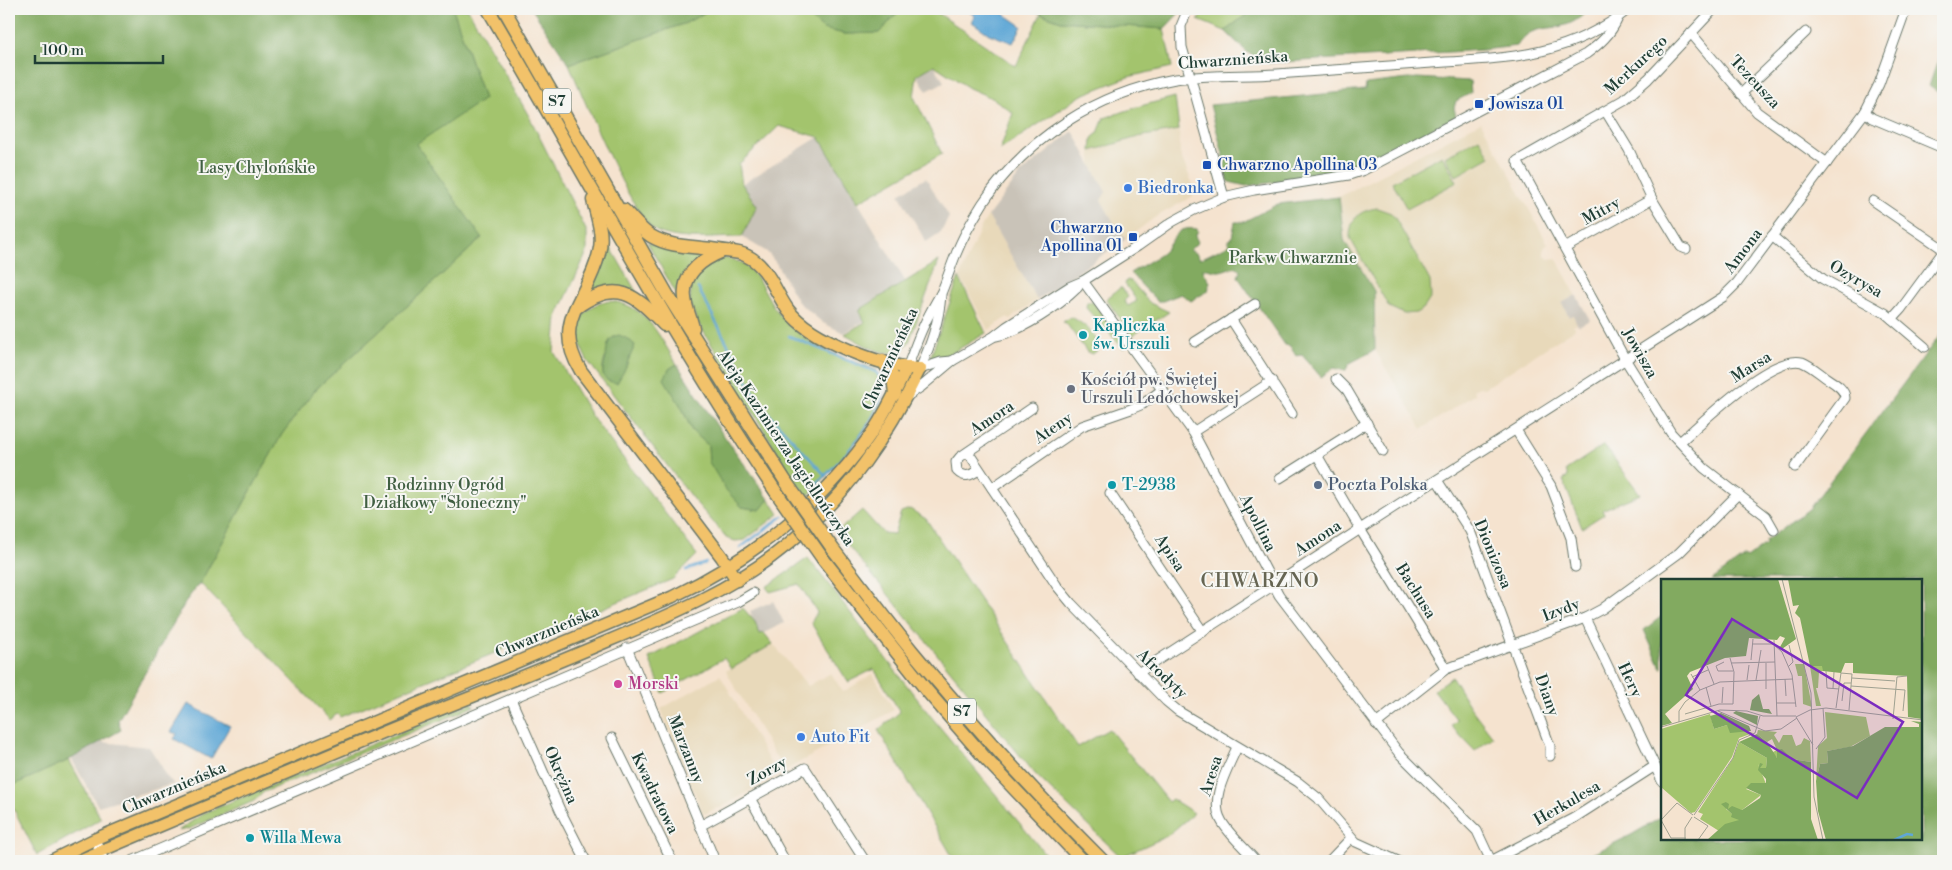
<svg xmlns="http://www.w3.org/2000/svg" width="1952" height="870" font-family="'Libre Bodoni',serif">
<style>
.built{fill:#e8d9ba}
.industrial{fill:#c9c3b8}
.green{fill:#a3c46d;stroke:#618050;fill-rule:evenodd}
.forest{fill:#82aa60;stroke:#50744a}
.water{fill:#5fa7d6;stroke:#3f7285}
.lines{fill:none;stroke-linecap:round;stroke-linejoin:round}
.stream{stroke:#5fa7d6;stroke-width:2.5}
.minor-casing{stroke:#6a776a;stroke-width:11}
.major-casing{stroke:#6a776a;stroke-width:14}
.highway-casing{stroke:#6a776a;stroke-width:15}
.minor{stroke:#fff;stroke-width:9}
.major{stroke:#f2c26a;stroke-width:11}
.highway{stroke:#f2c26a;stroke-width:12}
.highway-bridge-casing{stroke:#6a776a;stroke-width:15;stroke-linecap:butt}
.highway-bridge{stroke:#f2c26a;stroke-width:12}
.transit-dot{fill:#1a4fb4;stroke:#f6f6f2;stroke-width:2}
.shop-dot{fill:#3f7fe0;stroke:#f6f6f2;stroke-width:2}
.culture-dot{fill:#0f9aa8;stroke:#f6f6f2;stroke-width:2}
.worship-dot{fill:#6b7280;stroke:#f6f6f2;stroke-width:2}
.service-dot{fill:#5c6f8a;stroke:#f6f6f2;stroke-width:2}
.hotel-dot{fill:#d1479c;stroke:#f6f6f2;stroke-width:2}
.labels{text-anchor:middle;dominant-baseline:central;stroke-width:4;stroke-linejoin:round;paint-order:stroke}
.shield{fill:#f6f6f2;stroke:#60746d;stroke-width:1}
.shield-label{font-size:15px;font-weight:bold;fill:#1f3d34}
.street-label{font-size:16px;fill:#1f3d34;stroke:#f6f6f2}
.transit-label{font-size:16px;fill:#164399;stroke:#f6f6f2;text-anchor:start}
.park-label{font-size:16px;fill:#405f42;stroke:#f6f6f2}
.shop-label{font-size:16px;fill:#366cbe;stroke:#f6f6f2;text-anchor:start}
.culture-label{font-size:16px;fill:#0d838f;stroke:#f6f6f2;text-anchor:start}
.worship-label{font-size:16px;fill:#5b616d;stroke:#f6f6f2;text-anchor:start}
.service-label{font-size:16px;fill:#4e5e75;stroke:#f6f6f2;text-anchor:start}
.hotel-label{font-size:16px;fill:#b23c85;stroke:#f6f6f2;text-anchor:start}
.quarter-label{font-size:19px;letter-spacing:1px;fill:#666552;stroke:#f6f6f2}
.inset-river{fill:none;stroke:#5fa7d6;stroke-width:2.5}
.inset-road{fill:none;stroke:#9fa191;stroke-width:1}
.view{fill:#7b2cbf;fill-opacity:0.15;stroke:#7b2cbf;stroke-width:2.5}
.inset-edge{fill:none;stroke:#1f3d34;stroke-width:2.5}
</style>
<rect width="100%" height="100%" fill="#f6f6f2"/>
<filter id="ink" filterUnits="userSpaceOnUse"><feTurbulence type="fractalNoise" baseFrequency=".02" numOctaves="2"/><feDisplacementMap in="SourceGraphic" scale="10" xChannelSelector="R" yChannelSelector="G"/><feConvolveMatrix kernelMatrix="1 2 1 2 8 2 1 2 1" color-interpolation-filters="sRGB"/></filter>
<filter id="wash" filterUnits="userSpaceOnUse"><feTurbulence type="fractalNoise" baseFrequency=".0096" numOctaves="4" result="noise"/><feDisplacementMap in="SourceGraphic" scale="20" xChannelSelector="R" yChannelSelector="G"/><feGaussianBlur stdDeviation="1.12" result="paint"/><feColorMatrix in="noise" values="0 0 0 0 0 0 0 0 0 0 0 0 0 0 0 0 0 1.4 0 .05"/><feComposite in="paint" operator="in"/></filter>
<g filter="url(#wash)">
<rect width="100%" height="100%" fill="#f5e3cf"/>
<g class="built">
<polygon points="1481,122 1548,244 1544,248 1544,254 1549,259 1556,258 1576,295 1562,303 1569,317 1573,315 1577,323 1573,325 1575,329 1484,388 1479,387 1473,390 1475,394 1422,429 1375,350 1374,291 1344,240 1339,197"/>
<polygon points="1179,130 1180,154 1193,185 1193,196 1154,218 1126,239 1120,233 1101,200 1091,167 1091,151 1138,137"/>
<polygon points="988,216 1037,300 1010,319 1008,317 988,330 960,276 981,227"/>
<polygon points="773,644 808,686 831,673 843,692 873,674 894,710 784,771 726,671"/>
<polygon points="720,675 777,775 720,808 716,808 705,814 703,813 661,709"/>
</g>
<g class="industrial">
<polygon points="934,65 944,82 927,91 917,75"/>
<polygon points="1073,131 1106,192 1101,200 1120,233 1126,239 1037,300 988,216 1020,174"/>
<polygon points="819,137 905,281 858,310 864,321 844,333 823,323 798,302 776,263 767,252 742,237 756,206 742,184"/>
<polygon points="926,178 949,217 941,232 926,242 899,194"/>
<polygon points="1576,295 1590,320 1578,326 1573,315 1569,317 1562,303"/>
<polygon points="773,601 784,623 760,635 750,611"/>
<polygon points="101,742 149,747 162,767 165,775 174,784 98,806 71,758"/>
</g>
<g class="green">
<polygon points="453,9 468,9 530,118 587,232 587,252 557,317 554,352 592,417 697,555 673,579 340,717 337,714 330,720 200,583 282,434 316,389 481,239 415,144 484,99"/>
<path d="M711,9H802L823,29L845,34L879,33L901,9H932L1016,66L1041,14L1061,21L1164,29L1172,67L1128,77L1082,95L1000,150L1013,113L994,99L969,88L934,65L917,75L914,97L942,154L858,202L819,137L779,126L739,164L742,184L757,206L742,237C714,237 684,242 658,232C633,222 582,94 569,64L686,23Z"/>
<polygon points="1206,9 1254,9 1225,31 1198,20"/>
<polygon points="1175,97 1179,130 1138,137 1091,151 1092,138 1098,133 1104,118 1144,105"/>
<polygon points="1479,138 1490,157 1456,176 1445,157"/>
<polygon points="1442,155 1457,182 1407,209 1392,182"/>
<path d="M1377,208L1391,213L1395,218L1430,281L1431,297L1424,308L1416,313L1404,314L1389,307L1350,238C1350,219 1358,211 1377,208Z"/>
<polygon points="607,241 637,293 588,294 605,253"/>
<path d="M647,242L667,250L708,253C688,267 681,272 678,297Z"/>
<path d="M720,258C760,259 761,295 783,319C808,346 843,357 877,370C879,379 883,388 881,397C874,425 828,475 807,497L789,471L713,347L697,321L690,304L691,282L704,265Z"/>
<path d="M939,261L909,342C893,366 864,344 845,334L865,322L859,310Z"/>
<polygon points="959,277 986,333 952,353 929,361"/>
<polygon points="1127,280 1131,281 1150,303 1169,312 1132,336 1106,299 1120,288 1122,288 1128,297 1124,301 1128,306 1137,301 1125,284"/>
<path d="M610,301C647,305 658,335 677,364L669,369L682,408L692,431L708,445L709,462L742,507L760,510L769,499L779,514L745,540L735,541L727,538L692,498L587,360C573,334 575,306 610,301ZM635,345L630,355L610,382C600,375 602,369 605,358Z"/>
<polygon points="1087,302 1093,302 1126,345 1124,349 1086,308"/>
<path d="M1071,317C1083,323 1102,337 1097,351L1092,354L1087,352L1066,323L1063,322Z"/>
<polygon points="1604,445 1640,494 1602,510 1604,514 1582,528 1563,480 1568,477 1566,470"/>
<polygon points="910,509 926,519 1078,747 1109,729 1168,802 1172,799 1194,813 1167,836 1121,857 1036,775 837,532 862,510 883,533 894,534 901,512"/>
<polygon points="808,558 929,714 1051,861 955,861 878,730 900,712 874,669 848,682 811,623 817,612 799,584 770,592 766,587"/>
<polygon points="743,608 755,622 760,634 764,633 773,644 731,669 724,658 663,693 649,658"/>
<polygon points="1452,677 1470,707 1493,737 1475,751 1451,726 1457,720 1434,690"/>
<polygon points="472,703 474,706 454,715 264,792 254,801 189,829 178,831 204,813"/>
<polygon points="69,760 101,819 37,855 9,800 9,787"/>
</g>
<g class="forest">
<polygon points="9,9 453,9 484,99 416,144 482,238 316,389 282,434 200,583 188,598 118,720 121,730 69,760 9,787"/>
<polygon points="532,9 711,9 686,23 569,64"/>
<polygon points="802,9 901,9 879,33 845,34 823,29"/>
<polygon points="1029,9 1183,9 1164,29 1061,21"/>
<path d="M1254,9H1589C1583,16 1575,22 1566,25C1546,31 1531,24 1517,46L1482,50L1268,63L1248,53L1225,31Z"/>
<polygon points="1943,46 1943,96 1929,86"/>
<polygon points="1417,78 1470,81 1471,93 1456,101 1454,108 1456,116 1363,167 1343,173 1246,186 1229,182 1223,170 1225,162 1210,105 1365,90 1366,84"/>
<path d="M1339,197L1344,240L1374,291L1375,350L1350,363L1345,371L1334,368L1321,377L1302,355L1296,356L1290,346L1285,345L1238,277L1240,271L1237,267C1230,267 1226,270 1220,271C1214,272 1209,268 1202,269L1210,282L1208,291L1191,301L1181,294L1163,301H1157L1130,273C1140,267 1151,261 1161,254C1174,244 1173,225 1197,229L1198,231L1195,236L1198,242L1190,250L1198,255L1200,259L1229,245V240L1232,237L1235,222H1243L1278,204Z"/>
<polygon points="1943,331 1943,861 1578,861 1631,835 1662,817 1662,839 1921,839 1921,580 1712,580 1745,556 1747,558 1767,543 1765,541 1809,509"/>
<path d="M619,335L628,339L635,345L624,371L617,383C597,380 603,371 606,357C607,346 607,338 619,335Z"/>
<polygon points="677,364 715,423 769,499 760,510 742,507 726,490 709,462 708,445 692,431 682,408 664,379 669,369"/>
<polygon points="1662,616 1662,670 1644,630"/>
</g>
<g class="water">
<polygon points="965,9 997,9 1022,26 1013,43 989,34 972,22 975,16"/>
<polygon points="188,704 230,726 211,759 174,739 177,734 171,732"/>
</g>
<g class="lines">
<g class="stream">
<polyline points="698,288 759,403 825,475"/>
<path d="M789,336L876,372C903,401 833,469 813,487"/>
<polyline points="740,548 783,516"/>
<polyline points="686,570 706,563"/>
</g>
</g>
</g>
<g filter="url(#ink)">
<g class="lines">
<g class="minor-casing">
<g id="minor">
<polyline points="1188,9 1181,26 1182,47 1224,197"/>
<polyline points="1714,9 1648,79 1624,100 1517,161 1625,359 1671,433 1704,468 1766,516 1774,530"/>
<polyline points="1691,33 1757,112 1827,163"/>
<polyline points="1741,94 1806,32"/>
<polyline points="1606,112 1629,150 1652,199 1681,247 1686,249"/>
<polyline points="1865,112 1872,118 1943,148"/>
<polyline points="1873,201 1943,249"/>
<polyline points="1772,236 1823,279 1885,313 1925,347"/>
<polyline points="1565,248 1652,199"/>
<polyline points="1083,281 1193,432 1279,595 1399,753 1477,831 1491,861"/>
<polyline points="1231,319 1292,414"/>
<polyline points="1892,319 1901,309 1943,252"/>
<path d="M996,336C1022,331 1059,306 1078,287"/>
<polyline points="1195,342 1255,304"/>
<path d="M907,368C914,350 920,331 929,315C933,307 938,299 942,291C947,279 951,266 956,254C963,236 973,219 983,203C1027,137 1098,93 1175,79C1209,74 1244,76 1277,74C1333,70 1390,66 1446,62C1515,58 1572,54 1629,9"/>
<path d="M920,369C931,344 939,322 941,295"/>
<polyline points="920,369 941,362 952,361"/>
<polyline points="1336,379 1347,390 1383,451"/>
<path d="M906,397L921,387L952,361L993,337L1006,327L1069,287L1083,281L1138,246L1172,222L1194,210L1224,197L1254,190L1349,175L1364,170L1586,54C1600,44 1611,34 1618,18"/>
<polyline points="1516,430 1551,486 1571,538 1575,567"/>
<polyline points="1193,432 1272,381"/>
<path d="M1680,442C1702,422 1772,354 1802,362C1810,365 1818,372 1825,377C1832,382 1845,388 1845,398L1795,467"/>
<polyline points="968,452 1057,586 1071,603 1166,701 1178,711 1298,782 1318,798 1356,842 1398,861"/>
<polyline points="1317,455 1360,529 1446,669"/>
<path d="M979,470C971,475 965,479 957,471L956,462L960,457L1032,408"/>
<polyline points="1280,478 1367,423"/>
<polyline points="1437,480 1470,531 1475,544 1550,746 1550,756"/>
<polyline points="992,488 1082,426 1131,409 1143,404 1163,389"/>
<polyline points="1110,493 1203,632"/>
<polyline points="1585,618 1662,781"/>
<polyline points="627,648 715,861"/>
<polyline points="1138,673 1402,502 1723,297 1737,283 1865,112 1879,84 1906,9"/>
<polyline points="511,699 560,810 586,861"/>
<polyline points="1376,724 1446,669 1585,618 1602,609 1679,553 1738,494"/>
<polyline points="612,738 672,861"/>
<path d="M1237,747C1229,767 1209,798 1221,820C1228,834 1246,849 1256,861"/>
<polyline points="750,798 785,861"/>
<polyline points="700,826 805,768 865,861"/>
<polyline points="95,839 104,861"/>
<polyline points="132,861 738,602 753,593"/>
<polyline points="1329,861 1351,838"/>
<polyline points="1491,861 1574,818 1655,766"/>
</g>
</g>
<g class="major-casing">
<g id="major">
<path d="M50,861L95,839L672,597C751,559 825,503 875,428C887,409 897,389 907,368"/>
<path d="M78,861C149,830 220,801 291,771C336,752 381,733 426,715C487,691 547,667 608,641C671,615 735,588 788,544C848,494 887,438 920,369"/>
</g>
</g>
<g class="highway-casing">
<g id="highway">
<path d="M488,9C583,170 671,336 776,492"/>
<polyline points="504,9 667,294 786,482"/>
<path d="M593,200C597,218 604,234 599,253C588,301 550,320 581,371L722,557L737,580"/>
<path d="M624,210C633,219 641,230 651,236C671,248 696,246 718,250C728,252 738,251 747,256C768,266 775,292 788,310C810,340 883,367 920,369"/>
<path d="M577,307C617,279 635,294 664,325"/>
<path d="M693,328C691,318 686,309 685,298C682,273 703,259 723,251"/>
<polyline points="883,361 893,377 895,394"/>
<path d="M833,549C859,583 885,618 912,651C972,724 1036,794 1103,861"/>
<polyline points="823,559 928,692 985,758 1083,861"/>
</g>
</g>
<use href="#minor" class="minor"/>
<use href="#major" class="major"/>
<use href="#highway" class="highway"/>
<g class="highway-bridge-casing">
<g id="highway-bridge">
<polyline points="786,482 833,549"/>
<polyline points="776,492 823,559"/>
</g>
</g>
<use href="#highway-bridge" class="highway-bridge"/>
</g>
</g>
<g class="transit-dot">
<rect x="1474" y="99" width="10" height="10" rx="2.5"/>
<rect x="1202" y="160" width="10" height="10" rx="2.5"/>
<rect x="1128" y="232" width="10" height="10" rx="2.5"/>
</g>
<g class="shop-dot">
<circle cx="1128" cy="188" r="5"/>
<circle cx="801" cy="737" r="5"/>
</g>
<g class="culture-dot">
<circle cx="1083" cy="335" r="5"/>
<circle cx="1112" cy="485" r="5"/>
<circle cx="250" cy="838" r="5"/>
</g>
<circle class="worship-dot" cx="1071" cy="389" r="5"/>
<circle class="service-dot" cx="1318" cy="485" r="5"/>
<circle class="hotel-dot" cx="618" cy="684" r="5"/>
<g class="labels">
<g class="shield">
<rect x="543" y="88.5" width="28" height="25" rx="4"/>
<rect x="948" y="698.5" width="28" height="25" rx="4"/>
</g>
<g class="shield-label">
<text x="557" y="101">S7</text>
<text x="962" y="711">S7</text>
</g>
<g class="street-label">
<text transform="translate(1233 60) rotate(-4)">Chwarznieńska</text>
<text transform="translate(1636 65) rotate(-43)">Merkurego</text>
<text transform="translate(1755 82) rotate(47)">Tezeusza</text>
<text transform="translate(1601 211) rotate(-29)">Mitry</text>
<text transform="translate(1743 251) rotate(-53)">Amona</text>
<text transform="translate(1856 279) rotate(30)">Ozyrysa</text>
<text transform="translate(1640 353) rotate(60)">Jowisza</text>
<text transform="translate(890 359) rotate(-65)">Chwarznieńska</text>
<text transform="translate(1751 367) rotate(-32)">Marsa</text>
<text transform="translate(992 418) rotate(-34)">Amora</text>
<text transform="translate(1053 428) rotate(-34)">Ateny</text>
<text transform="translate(786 448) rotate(56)">Aleja Kazimierza Jagiellończyka</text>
<text transform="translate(1258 523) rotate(63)">Apollina</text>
<text transform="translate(1318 538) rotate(-33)">Amona</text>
<text transform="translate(1170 553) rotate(56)">Apisa</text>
<text transform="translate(1493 554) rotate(67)">Dionizosa</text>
<text transform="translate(1416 591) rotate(58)">Bachusa</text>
<text transform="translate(1561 610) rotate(-21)">Izydy</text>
<text transform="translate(547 632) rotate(-23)">Chwarznieńska</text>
<text transform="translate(1162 674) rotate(44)">Afrodyty</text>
<text transform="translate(1630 680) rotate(65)">Hery</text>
<text transform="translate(1547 695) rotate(70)">Diany</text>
<text transform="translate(686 749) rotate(68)">Marzanny</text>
<text transform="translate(767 771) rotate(-29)">Zorzy</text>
<text transform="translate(561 775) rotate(66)">Okrężna</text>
<text transform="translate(1211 776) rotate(-73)">Aresa</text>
<text transform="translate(174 788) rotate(-23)">Chwarznieńska</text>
<text transform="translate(655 793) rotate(64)">Kwadratowa</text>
<text transform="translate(1567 803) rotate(-30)">Herkulesa</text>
</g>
<g class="transit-label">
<text x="1489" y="104">Jowisza 01</text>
<text x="1217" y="165">Chwarzno Apollina 03</text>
<text x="1123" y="228" text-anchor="end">Chwarzno<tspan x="1123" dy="18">Apollina 01</tspan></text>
</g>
<g class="park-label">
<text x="257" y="168">Lasy Chylońskie</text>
<text x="1293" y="258">Park w Chwarznie</text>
<text x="445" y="485">Rodzinny Ogród<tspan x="445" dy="18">Działkowy "Słoneczny"</tspan></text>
</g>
<g class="shop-label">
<text x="1138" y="188">Biedronka</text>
<text x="811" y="737">Auto Fit</text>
</g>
<g class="culture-label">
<text x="1093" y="326">Kapliczka<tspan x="1093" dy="18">św. Urszuli</tspan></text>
<text x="1122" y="485">T-2938</text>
<text x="260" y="838">Willa Mewa</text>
</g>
<g class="worship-label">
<text x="1081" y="380">Kościół pw. Świętej<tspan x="1081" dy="18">Urszuli Ledóchowskej</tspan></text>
</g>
<g class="service-label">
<text x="1328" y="485">Poczta Polska</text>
</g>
<g class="hotel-label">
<text x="628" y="684">Morski</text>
</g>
<g class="quarter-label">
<text x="1260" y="581">CHWARZNO</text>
</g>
</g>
<g transform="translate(1661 579)">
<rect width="261" height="261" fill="#f5e3cf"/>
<path d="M134,85H143L151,128L142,125L141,97H137ZM149,87H162V92L158,93L157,109H155L160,127H155ZM164,133L205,138L209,157L189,168L166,172L167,184L159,185L155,202L157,167L166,159ZM49,135L53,150L66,146L92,154L78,159L71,178L34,233L30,234L1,209L0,150ZM97,151L116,153L113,156L118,164L122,156H131L135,167L140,165L143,159L149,162L150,183L131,180L116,172V179L110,174L116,171L111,160L106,163L96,155ZM78,163L106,179L105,189H99L97,185L105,205L90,206L85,210L100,216L81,231L67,230L65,223V230L79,241L58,252L39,240L42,235L37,233L72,179Z" fill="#a3c46d"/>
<path d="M0,0H117L135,60L121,70L119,68L124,59L119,57L116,61L88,59L85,77L64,79L29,93L26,97L32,110L4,135L11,144L0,147ZM127,0H261V140L247,138L246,97L192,94V84H184L180,94L162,92L161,87H149L139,39L134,34L138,26L132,27ZM98,115L102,130H108L111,135L89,131L91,121ZM75,132L97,137L96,146L72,134ZM60,134L88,147L90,152L69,154L66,146L53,150L49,137ZM250,142L261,143V261H165L157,232L155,202L159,185L167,184L166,172L192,167L224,148H258V145ZM96,155L106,163L116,179V171L121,170L131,180L150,183V240L157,261H46L64,245L78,241L70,238L71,235L60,225L65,223L68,225L67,230L71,227L81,231L99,219L100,216L85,209L90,204H105V200L97,191L99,184L102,185L99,189H105L106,179L78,163Z" fill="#82aa60"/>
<path class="inset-river" d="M233,261L246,255L252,256"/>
<path class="inset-road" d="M121,0L150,114L153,218L162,261M113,61L116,137M91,65H112L121,73L131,96L135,128M90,81L92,60M63,83L55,87L57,92H72M70,84L114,83M105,84V110M46,87L53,105M127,88L132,83L128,66M165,92L166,109L178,110M30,95L39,111M31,98L47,91M191,99L234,102M124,100L125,117M86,101L88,86M95,101L100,71M190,107L244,111L242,132M45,108L50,127M172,109L173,93M181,122L183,104H190M61,124L62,108M115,124H135M175,129L180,94L191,95L188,131M57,132L104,152L120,150L136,139M24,135L58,125H72L73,93L69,79M135,138L149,131L165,129L262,141M135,138L152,166M232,140L236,98L246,97M18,143V132L24,123L39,111L59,103L132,100M0,148L59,131L86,132L102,137H135M155,170L164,158L162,129M33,236L72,179L78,161L94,154L99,137M33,238L47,247L37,261M0,241L16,224L32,236M0,241L10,259H25M24,261V249L31,238"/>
<path class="view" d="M71,40L242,143L196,219L25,116Z"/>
<rect width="261" height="261" class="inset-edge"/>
</g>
<rect width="1952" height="870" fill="none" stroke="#f6f6f2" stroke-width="30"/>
<path d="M35 55v8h128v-8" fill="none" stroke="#1f3d34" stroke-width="2.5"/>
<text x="42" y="55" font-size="15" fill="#1f3d34" stroke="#f6f6f2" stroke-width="4" paint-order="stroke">100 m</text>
</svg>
